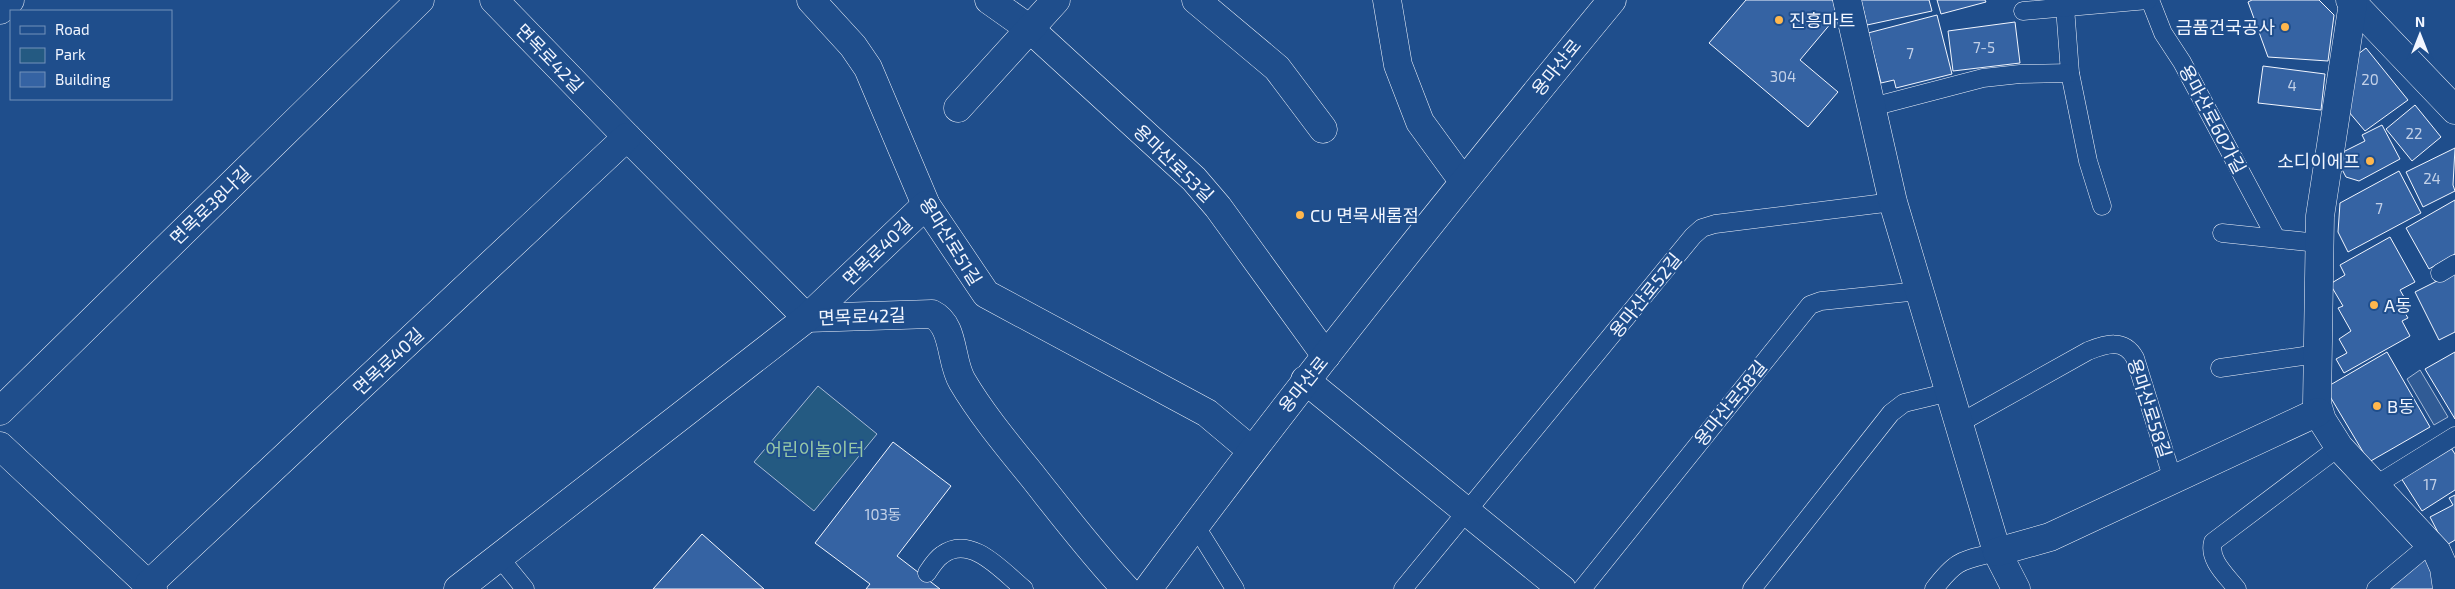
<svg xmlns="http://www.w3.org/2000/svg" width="2455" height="589" font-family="'Exo 2','Noto Sans KR',sans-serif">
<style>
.green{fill:#245a82;stroke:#a8bbd7}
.parking{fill:#305b95;stroke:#a8bbd7}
.building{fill:#3563a3;stroke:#f2f6ff}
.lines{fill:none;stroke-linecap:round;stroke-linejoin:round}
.lane-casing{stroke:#f2f6ff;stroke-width:19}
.street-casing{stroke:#f2f6ff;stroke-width:29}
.primary-casing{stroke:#f2f6ff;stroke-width:29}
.lane{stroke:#1f4e8c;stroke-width:18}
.street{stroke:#1f4e8c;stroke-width:28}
.primary{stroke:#1f4e8c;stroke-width:28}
.poi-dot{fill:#ffb74d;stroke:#1f4e8c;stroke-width:2}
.labels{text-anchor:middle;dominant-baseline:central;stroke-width:4;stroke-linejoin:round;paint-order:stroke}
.number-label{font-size:15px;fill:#c3d1e8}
.poi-label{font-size:18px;fill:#f2f6ff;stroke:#1f4e8c;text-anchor:start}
.street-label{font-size:18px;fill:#f2f6ff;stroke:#1f4e8c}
.park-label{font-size:18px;fill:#97c8a6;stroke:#1f4e8c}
</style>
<rect width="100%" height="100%" fill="#1f4e8c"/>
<polygon class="green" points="818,386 877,434 814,511 754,462"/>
<polygon class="parking" points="2420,370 2448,417 2434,425 2407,379"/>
<g class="building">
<polygon points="1746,0 1833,0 1837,16 1800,60 1838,92 1808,127 1709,43"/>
<polygon points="1861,0 1929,0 1932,11 1867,25"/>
<polygon points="1937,0 1985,0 1986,2 1941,14"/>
<polygon points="2252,0 2319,0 2334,15 2328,61 2268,57 2248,2"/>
<polygon points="1937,15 1952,74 1896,88 1894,80 1881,83 1868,33"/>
<polygon points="2015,22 2020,63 1953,71 1948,31"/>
<polygon points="2366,48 2408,100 2365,131 2343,105 2353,58"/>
<polygon points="2263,66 2325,74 2321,110 2258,103"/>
<polygon points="2415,105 2441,137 2412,161 2386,129"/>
<polygon points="2382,125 2400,159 2359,181 2346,177 2335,156 2365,141 2362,135"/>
<polygon points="2455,148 2453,185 2455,191 2423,207 2406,172"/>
<polygon points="2399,171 2421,213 2348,252 2338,232 2340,203"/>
<polygon points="2455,200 2455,254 2429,269 2406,228"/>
<polygon points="2390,237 2415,282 2400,290 2408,304 2402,308 2408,318 2402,321 2410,336 2344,373 2336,359 2347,353 2339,339 2351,331 2338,308 2343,306 2330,284 2345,275 2340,265"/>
<polygon points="2455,272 2455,332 2439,340 2415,292"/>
<polygon points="2387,352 2430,427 2369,462 2325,388"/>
<polygon points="2455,352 2455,419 2425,369"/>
<polygon points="893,442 951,486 897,556 940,589 866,589 870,584 815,543"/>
<polygon points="2451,448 2455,454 2455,490 2422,511 2401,478"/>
<polygon points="2455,495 2455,540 2445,546 2430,517 2453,505 2449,498"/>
<polygon points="702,534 764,589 653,589"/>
<polygon points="2424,552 2440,589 2386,589"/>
</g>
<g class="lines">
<g class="lane-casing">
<g id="lane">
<polyline points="2150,0 2163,33 2182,62 2276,238"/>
<polyline points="2065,7 2070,73 2088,161 2102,206"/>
<polyline points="2023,11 2148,0"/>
<polyline points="1872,107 1983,78 2020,74 2070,73"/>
<polyline points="2222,233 2318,243"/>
<polyline points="2440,273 2455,264"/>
<polyline points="2220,368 2317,354"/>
<path d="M1958,424L2088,351C2106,344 2124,338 2135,358L2173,480"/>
<polyline points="2376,485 2455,436"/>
<polyline points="1195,525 1235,589"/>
<polyline points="499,557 525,589"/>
<path d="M927,573C931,567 936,559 942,555C971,533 1003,572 1024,589"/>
<polyline points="1403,589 1693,236 1702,228 1715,224 1893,202"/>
<polyline points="1582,589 1810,305 1821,301 1919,291"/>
<polyline points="1752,589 1891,413 1904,403 1950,392"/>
<path d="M1934,589C1957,559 1961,561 1997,552"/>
<path d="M2237,589C2227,576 2208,560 2213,542L2339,447"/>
<polyline points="2376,589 2430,544"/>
</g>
</g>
<g class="street-casing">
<g id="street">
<path d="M494,0L627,137L807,318L932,314C955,325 950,361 962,381C982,415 1009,447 1034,478C1064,516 1093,554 1126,589"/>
<polyline points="811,0 853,46 868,68 926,205 986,294 1207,413 1251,450"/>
<polyline points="989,0 1030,29 1194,179 1218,207 1326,356"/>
<polyline points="1196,0 1277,68 1323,129"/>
<polyline points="1387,0 1398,65 1420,122 1463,181"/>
<polyline points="1847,0 1893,202 1997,552 2016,589"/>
<polyline points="2350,0 2455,110"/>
<polyline points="2353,3 2320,216 2317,404 2322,420 2339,447 2437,552 2444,568 2447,589"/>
<polyline points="0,10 10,0"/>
<polyline points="958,108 1056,0"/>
<polyline points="1305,380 1562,589"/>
<polyline points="0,411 420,0"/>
<polyline points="0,446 153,589"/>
<polyline points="1997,552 2050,537 2318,412"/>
<polyline points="149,584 627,137"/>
<polyline points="458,589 807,318 926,205"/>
</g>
</g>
<g class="primary-casing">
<path id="primary" d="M1148,589C1297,388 1453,193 1612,0"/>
</g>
<use href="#lane" class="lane"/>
<use href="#street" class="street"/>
<use href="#primary" class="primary"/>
</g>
<g class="poi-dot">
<circle cx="1779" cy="20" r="5"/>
<circle cx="2285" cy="27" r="5"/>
<circle cx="2370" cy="161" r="5"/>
<circle cx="1300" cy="215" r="5"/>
<circle cx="2374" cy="305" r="5"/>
<circle cx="2377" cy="406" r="5"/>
</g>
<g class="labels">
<g class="number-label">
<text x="1984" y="47">7-5</text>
<text x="1910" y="53">7</text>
<text x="1783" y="76">304</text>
<text x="2370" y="79">20</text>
<text x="2292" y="85">4</text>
<text x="2414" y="133">22</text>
<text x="2432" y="178">24</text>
<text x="2379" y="208">7</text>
<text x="2430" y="484">17</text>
<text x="883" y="514">103동</text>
</g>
<g class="poi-label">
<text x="1789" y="20">진흥마트</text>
<text x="2275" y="27" text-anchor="end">금품건국공사</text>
<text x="2360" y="161" text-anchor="end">소디이에프</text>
<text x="1310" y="215">CU 면목새롬점</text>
<text x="2384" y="305">A동</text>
<text x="2387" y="406">B동</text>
</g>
<g class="street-label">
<text transform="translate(550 58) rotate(46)">면목로42길</text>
<text transform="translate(1556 67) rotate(-51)">용마산로</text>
<text transform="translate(2213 119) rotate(62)">용마산로60가길</text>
<text transform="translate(1174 163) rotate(44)">용마산로53길</text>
<text transform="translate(210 205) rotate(-44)">면목로38나길</text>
<text transform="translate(951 241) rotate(58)">용마산로51길</text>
<text transform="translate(877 251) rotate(-44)">면목로40길</text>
<text transform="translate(1645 295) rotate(-51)">용마산로52길</text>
<text transform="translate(862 316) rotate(-2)">면목로42길</text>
<text transform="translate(388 361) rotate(-43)">면목로40길</text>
<text transform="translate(1303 384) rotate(-51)">용마산로</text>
<text transform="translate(1730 403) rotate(-51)">용마산로58길</text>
<text transform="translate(2150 408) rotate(72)">용마산로58길</text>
</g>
<g class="park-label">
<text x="815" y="449">어린이놀이터</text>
</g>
</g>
<rect x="10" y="10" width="162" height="90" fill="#1f4e8c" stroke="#7391ba"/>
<rect x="20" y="26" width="25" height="8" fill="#1f4e8c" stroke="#7391ba"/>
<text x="55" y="35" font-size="15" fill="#f2f6ff">Road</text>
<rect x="20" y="48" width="25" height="15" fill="#245a82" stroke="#7391ba"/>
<text x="55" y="60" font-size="15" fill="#f2f6ff">Park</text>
<rect x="20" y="72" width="25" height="15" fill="#3563a3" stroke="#7391ba"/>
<text x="55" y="85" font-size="15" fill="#f2f6ff">Building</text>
<g transform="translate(2420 35)" stroke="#1f4e8c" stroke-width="4" paint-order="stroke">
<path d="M0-4L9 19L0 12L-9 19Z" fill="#f2f6ff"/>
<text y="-8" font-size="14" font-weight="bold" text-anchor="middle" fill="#f2f6ff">N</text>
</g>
</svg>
